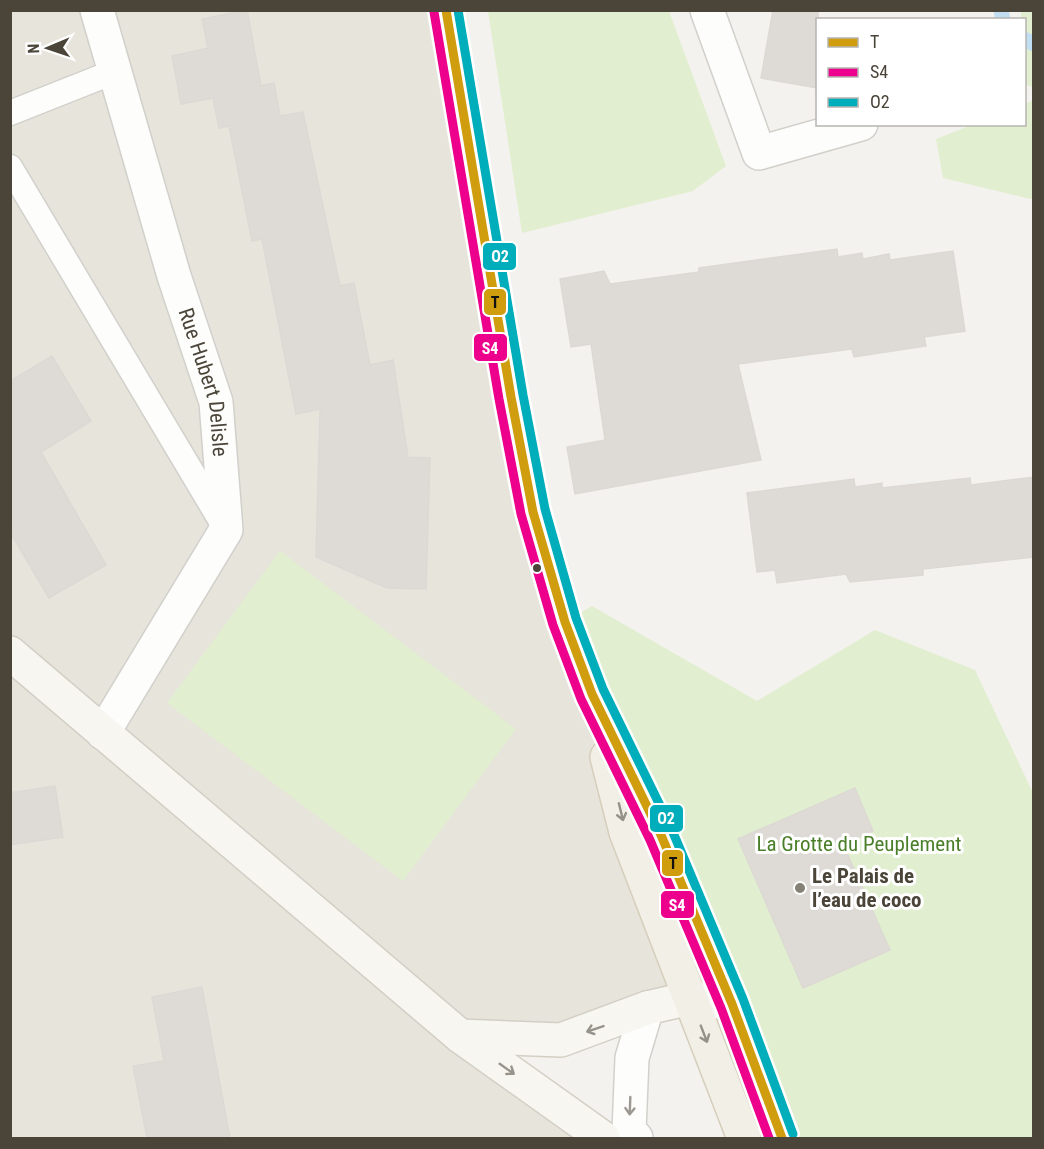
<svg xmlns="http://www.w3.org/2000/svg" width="1044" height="1149" font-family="'Roboto Condensed',sans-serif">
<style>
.residential{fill:#e7e4dc}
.green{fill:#e1eecf}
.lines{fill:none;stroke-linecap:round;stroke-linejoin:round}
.stream{stroke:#c0ddf1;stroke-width:15}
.building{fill:#dedbd6;stroke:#dcd9d4;stroke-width:1.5}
.service-casing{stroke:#d2d0cb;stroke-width:27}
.minor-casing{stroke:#d2d0cb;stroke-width:36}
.secondary-casing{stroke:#d3cfc5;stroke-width:36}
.primary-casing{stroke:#d6cebb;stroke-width:36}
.service{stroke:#fdfdfc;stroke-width:24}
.minor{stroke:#fdfdfc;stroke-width:33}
.secondary{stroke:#f7f6f1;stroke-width:33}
.primary{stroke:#f2efe6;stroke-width:33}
.bus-1-casing{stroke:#fff;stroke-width:14}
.bus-2-casing{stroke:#fff;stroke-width:14}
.bus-3-casing{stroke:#fff;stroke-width:14}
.bus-1{stroke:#cf9d0e;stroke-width:9}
.bus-2{stroke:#ec008c;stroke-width:9}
.bus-3{stroke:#00adba;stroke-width:9}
.oneway{stroke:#969187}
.oneway2{stroke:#98948c}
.oneway3{stroke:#9b9791}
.bus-dot{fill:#4b4439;stroke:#fff;stroke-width:2}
.poi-dot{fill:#868178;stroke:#fff;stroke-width:2}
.labels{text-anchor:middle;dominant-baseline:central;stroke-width:6;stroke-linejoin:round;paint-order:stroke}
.street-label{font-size:21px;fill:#4b4439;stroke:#fff}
.park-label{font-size:21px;fill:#4a7f2a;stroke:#fff}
.poi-label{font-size:21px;font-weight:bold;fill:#4b4439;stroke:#fff;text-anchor:start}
.line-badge{stroke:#fff;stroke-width:2}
.badge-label{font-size:16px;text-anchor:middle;font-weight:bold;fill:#fff}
.pale-badge-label{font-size:16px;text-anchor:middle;font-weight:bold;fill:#111}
</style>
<rect width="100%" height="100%" fill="#f4f2ee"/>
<polygon class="residential" points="10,11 453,11 565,622 690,998 561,1040 461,1036 603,1138 11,1138"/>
<g class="green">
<polygon points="488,11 669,11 726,166 693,191 522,233"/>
<polygon points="1021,11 1033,11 1033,87 1025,85 1024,20 1021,19"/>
<polygon points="1033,100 1033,198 1030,199 943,178 936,139 972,125 1024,124 1025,104"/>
<polygon points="280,551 516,729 403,881 167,703"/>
<polygon points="592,606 757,701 875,630 975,670 1033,793 1033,1138 780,1138 565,622"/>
</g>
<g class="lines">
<g class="stream">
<polyline points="1001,10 1003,20"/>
<polyline points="1024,39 1034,44"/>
</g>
</g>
<g class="building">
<polygon points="247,10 261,86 274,83 280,116 303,112 340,286 354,283 370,365 393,360 408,457 430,458 426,589 387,588 316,557 320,409 296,414 262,239 252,241 229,126 219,128 213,98 181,104 172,56 208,48 202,19"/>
<polygon points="773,10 818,10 818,88 761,78"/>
<polygon points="837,249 838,257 862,253 863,259 889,254 890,260 953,251 965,331 924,337 926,346 854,357 852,349 738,364 761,460 575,494 567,447 605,440 591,344 571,347 560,279 604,271 610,284 699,272 699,268"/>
<polygon points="52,356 91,421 41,452 106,565 49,598 10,532 10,381"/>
<polygon points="1034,477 1034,557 923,569 923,575 850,582 846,574 777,583 775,570 757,572 747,493 854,479 855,487 882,483 882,488 970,478 971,485"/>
<polygon points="55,786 63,837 10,845 10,793"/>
<polygon points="855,788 873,831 843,844 890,950 803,988 738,839"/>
<polygon points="202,987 230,1138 147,1138 133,1066 164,1061 152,997"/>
</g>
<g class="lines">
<g class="service-casing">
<g id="service">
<polyline points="10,113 116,71"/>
<polyline points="10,167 224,526"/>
</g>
</g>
<g class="minor-casing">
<g id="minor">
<path id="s1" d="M97,10L174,276L216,402L226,530L103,733"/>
<polyline points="707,10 759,153 861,124"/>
<polyline points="636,1138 629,1131 632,1058 647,1008"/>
</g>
</g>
<g class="secondary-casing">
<g id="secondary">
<polyline points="10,653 460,1036 603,1138"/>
<polyline points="460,1036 561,1040 647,1008 690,998 732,1004"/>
</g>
</g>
<g class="primary-casing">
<g id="primary">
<polyline points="446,10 511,397 533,512 565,622 592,694 661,835 732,1004 782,1138"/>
<polyline points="607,757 626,832 744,1138"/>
</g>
</g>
<use href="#service" class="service"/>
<use href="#minor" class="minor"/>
<use href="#secondary" class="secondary"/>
<use href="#primary" class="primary"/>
<g class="bus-1-casing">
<polyline id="bus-1" points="446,10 511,397 533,512 565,622 592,694 661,835 732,1004 782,1138"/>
</g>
<g class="bus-2-casing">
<polyline id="bus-2" points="434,12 499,399 521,514 553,625 581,699 650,840 721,1008 769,1138"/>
</g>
<g class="bus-3-casing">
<polyline id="bus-3" points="458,10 523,395 545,509 576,618 603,689 672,830 743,999 793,1134"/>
</g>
<use href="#bus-1" class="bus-1"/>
<use href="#bus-2" class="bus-2"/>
<use href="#bus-3" class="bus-3"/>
</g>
<defs><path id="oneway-shaft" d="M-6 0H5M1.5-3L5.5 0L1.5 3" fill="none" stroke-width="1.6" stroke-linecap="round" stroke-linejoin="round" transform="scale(1.5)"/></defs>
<g class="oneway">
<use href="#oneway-shaft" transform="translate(621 812) rotate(76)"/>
<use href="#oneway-shaft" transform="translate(704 1034) rotate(69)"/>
</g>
<g class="oneway2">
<use href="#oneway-shaft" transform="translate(595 1029) rotate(161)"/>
<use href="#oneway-shaft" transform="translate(507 1069) rotate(35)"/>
</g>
<use class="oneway3" href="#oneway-shaft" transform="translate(630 1106) rotate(92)"/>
<circle class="bus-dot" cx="537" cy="568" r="5"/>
<circle class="poi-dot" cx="800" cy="888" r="6"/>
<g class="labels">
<g class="street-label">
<text stroke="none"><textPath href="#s1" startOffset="388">Rue Hubert Delisle</textPath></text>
</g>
<g class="park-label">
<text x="859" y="844">La Grotte du Peuplement</text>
</g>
<g class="poi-label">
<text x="812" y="876">Le Palais de<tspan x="812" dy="24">l’eau de coco</tspan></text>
</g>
</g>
<g class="line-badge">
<rect x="482" y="242" width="35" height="29" rx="6" fill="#00adba"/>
<rect x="483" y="288" width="24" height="28" rx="6" fill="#cf9d0e"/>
<rect x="473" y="333" width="35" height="29" rx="6" fill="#ec008c"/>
<rect x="649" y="804" width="35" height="29" rx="6" fill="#00adba"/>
<rect x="661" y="849" width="23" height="28" rx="6" fill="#cf9d0e"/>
<rect x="660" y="890" width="35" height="29" rx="6" fill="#ec008c"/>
</g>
<g class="badge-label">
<text x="500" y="262">O2</text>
<text x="490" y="354">S4</text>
<text x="666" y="824">O2</text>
<text x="677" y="911">S4</text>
</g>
<g class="pale-badge-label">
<text x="495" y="308">T</text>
<text x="673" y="869">T</text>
</g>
<rect width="1044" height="1149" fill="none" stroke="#4b4439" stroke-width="24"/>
<rect x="816" y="18" width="210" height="108" fill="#ffffff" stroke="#b7b4b0" stroke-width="1.5"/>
<rect x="828" y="38" width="30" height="9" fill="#cf9d0e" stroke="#b7b4b0" stroke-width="1.5"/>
<text x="870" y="48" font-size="18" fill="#4b4439">T</text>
<rect x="828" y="68" width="30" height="9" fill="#ec008c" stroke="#b7b4b0" stroke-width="1.5"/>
<text x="870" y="78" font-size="18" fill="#4b4439">S4</text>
<rect x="828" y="98" width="30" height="9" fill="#00adba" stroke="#b7b4b0" stroke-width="1.5"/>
<text x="870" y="108" font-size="18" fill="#4b4439">O2</text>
<g transform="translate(48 48) rotate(268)" stroke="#ffffff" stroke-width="4.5" paint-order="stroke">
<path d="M0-4.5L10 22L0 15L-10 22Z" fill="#4b4439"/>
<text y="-9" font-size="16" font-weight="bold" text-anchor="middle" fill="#4b4439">N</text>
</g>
</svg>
